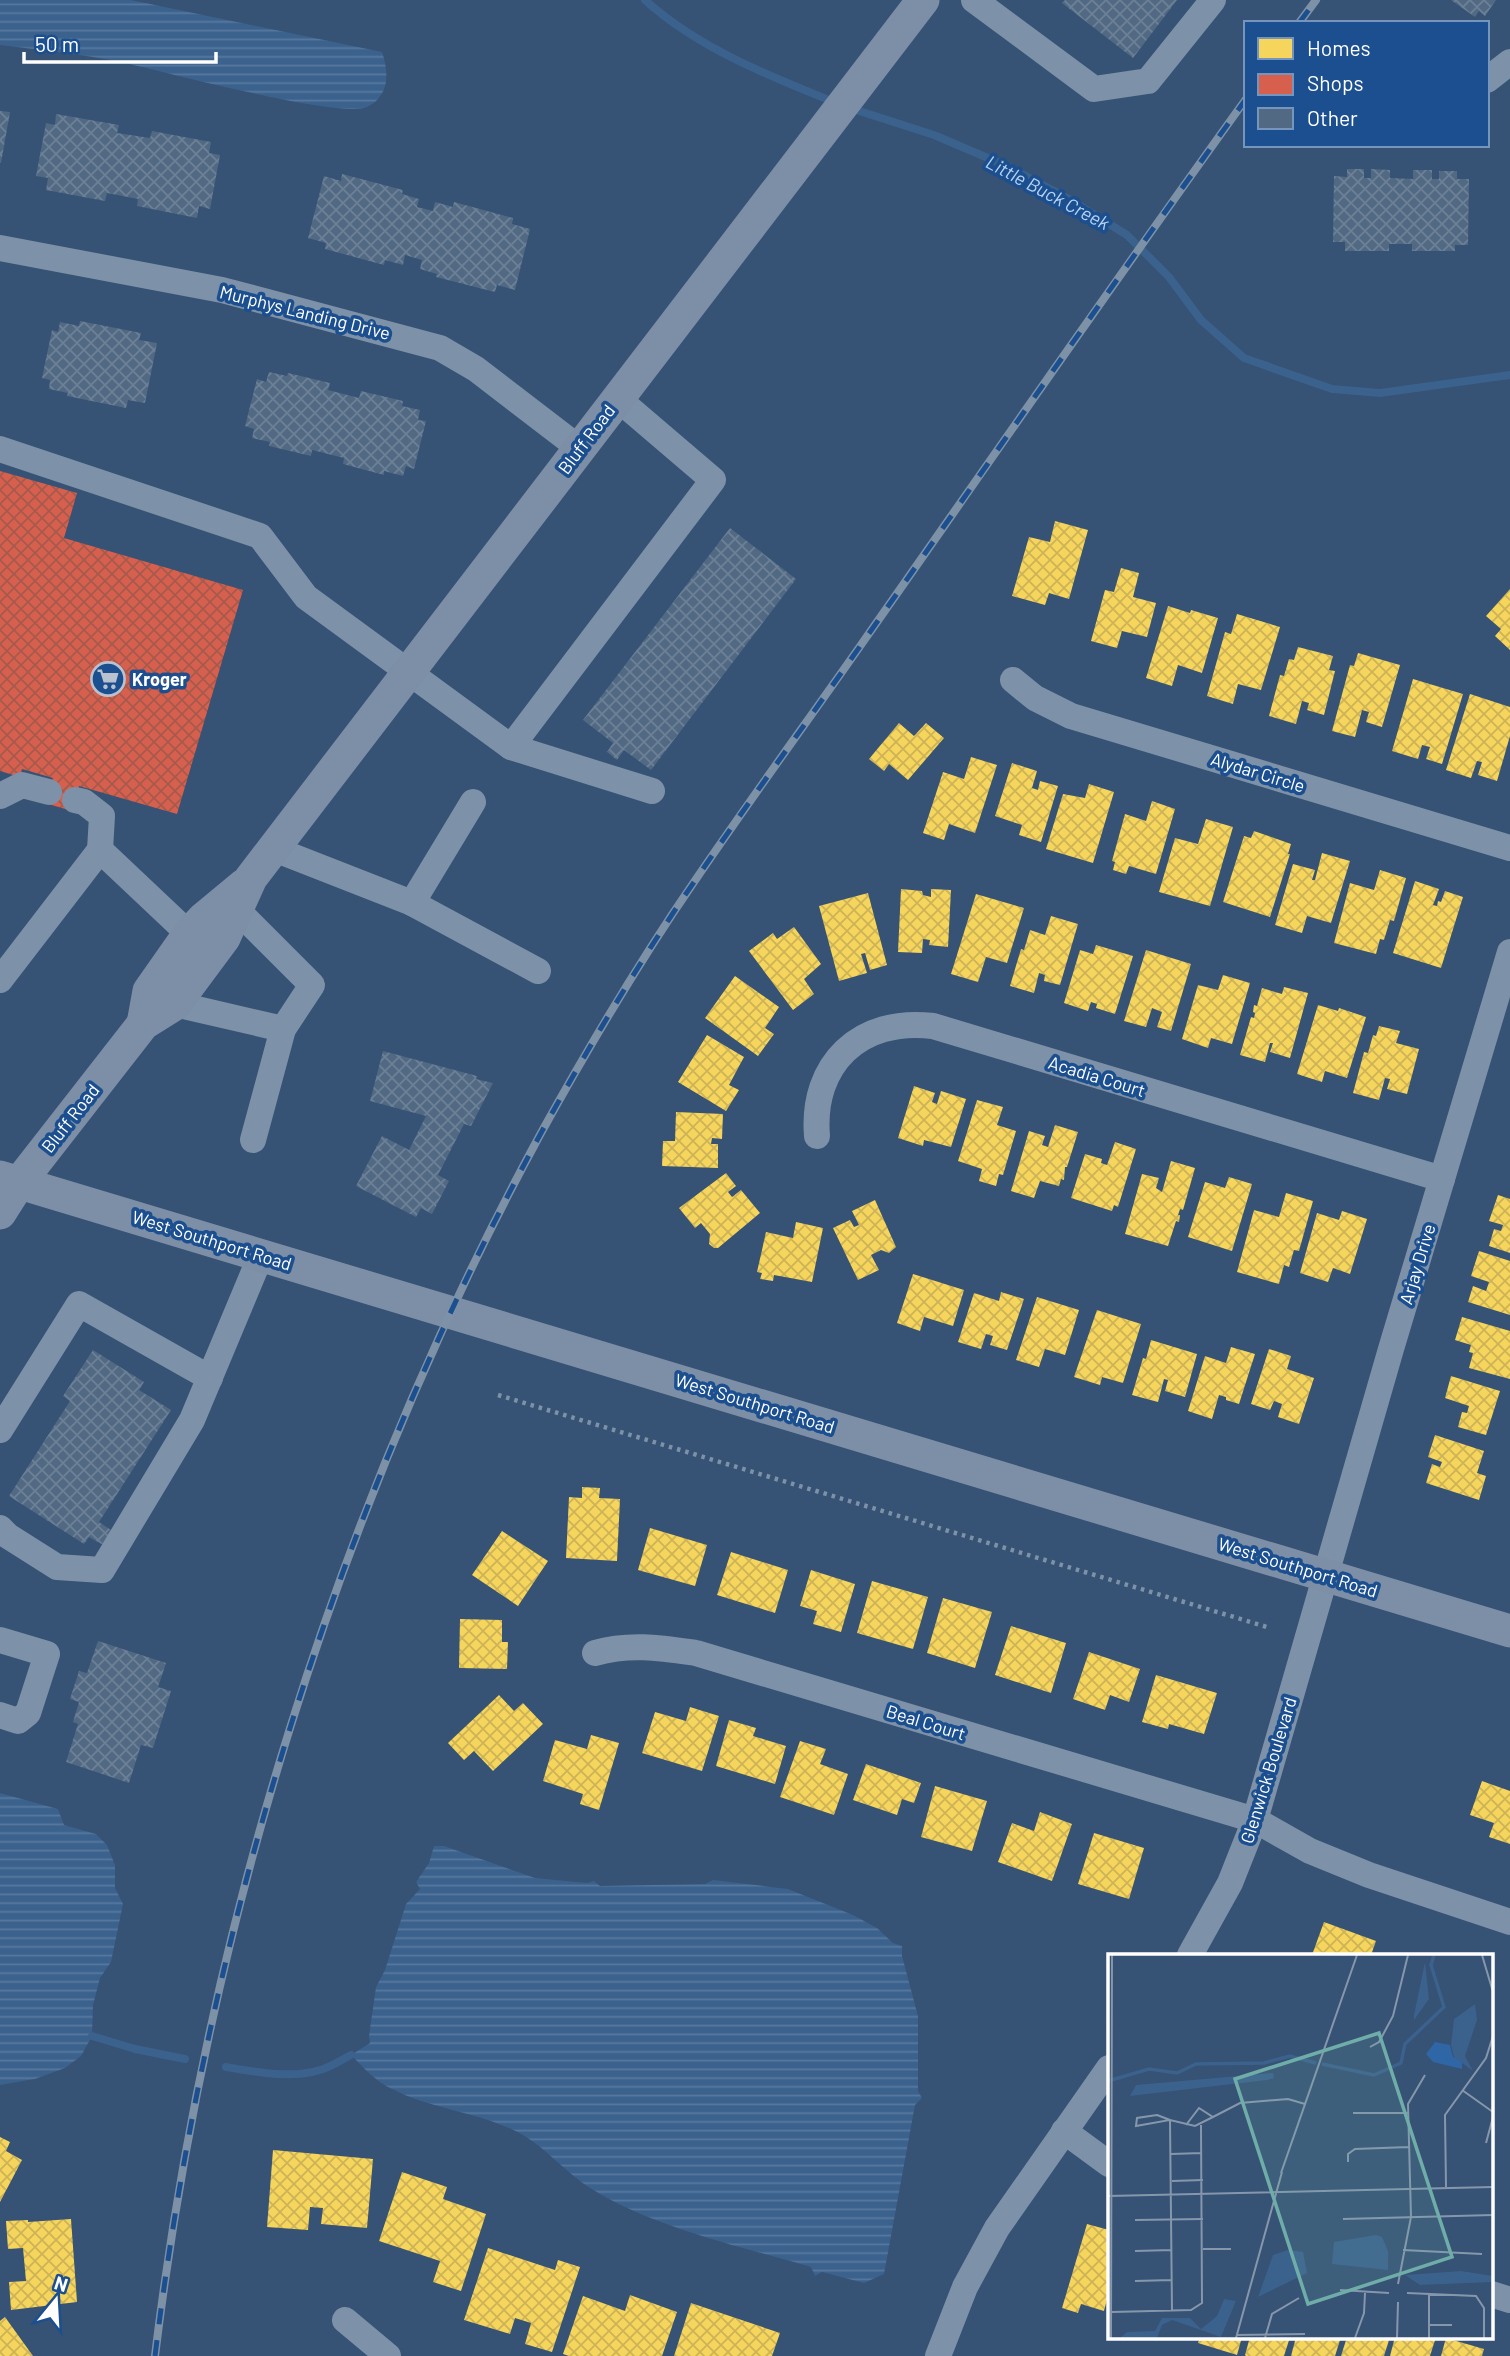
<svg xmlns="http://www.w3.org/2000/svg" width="1510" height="2356" font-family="Barlow,sans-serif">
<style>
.water{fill:url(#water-rules)}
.homes{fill:url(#homes-cross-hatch)}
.shops{fill:url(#shops-cross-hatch)}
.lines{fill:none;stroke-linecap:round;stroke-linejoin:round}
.stream{stroke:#3b618d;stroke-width:8}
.building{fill:url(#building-cross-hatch)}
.path{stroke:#7d92a8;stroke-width:4.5;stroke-dasharray:3.5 5;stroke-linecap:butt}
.minor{stroke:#7d92a8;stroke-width:26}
.major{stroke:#7d8ea7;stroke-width:33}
.rail-casing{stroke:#7e92a7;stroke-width:8}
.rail{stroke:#1b4f8f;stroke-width:5;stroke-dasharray:16;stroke-linecap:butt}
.labels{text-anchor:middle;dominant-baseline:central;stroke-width:7;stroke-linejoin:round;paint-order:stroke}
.street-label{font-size:18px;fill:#fff;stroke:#1b4f8f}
.poi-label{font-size:18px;font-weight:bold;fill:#fff;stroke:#1b4f8f;text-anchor:start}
.water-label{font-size:19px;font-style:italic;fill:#b5d3f5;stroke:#1b4f8f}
.inset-river{fill:none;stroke:#3b618d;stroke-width:3.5}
.inset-road{fill:none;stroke:#8697ac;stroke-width:2}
.view{fill:#6fada8;fill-opacity:0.15;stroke:#6fada8;stroke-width:3.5}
.inset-edge{fill:none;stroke:#fff;stroke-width:3.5}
</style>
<defs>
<pattern id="water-rules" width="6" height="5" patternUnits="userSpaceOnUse" patternTransform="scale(1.75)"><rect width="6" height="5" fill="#3b618d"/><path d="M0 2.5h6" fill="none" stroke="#58799e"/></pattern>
<pattern id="homes-cross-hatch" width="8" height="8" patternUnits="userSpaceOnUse" patternTransform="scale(1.75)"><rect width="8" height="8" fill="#f6d55c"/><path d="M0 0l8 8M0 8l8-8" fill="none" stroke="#ccb358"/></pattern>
<pattern id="shops-cross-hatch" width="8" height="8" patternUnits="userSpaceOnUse" patternTransform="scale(1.75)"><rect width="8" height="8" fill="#d6604d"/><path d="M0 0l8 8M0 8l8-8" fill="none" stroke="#a6594d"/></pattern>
<pattern id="building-cross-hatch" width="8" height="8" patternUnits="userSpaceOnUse" patternTransform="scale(1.75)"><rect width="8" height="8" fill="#526984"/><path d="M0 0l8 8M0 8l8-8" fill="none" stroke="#6c8096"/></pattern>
</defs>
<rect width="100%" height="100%" fill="#365274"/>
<g class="water">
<path d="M0,0H131L382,52C389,72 390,96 367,107C341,119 161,71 121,62C82,54 40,50 0,45Z"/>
<polygon points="0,1793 58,1809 64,1825 96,1834 107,1845 115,1865 115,1888 123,1904 111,1962 100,1978 93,2005 92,2036 81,2056 65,2068 35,2079 0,2085"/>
<path d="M434,1846H444L535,1878L587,1883L594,1881L600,1886L705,1884L713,1880L788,1889L853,1915L877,1928L893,1943L902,1946V1956L918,2016V2091L922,2098L915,2105L884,2274L864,2283L822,2272L815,2276L811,2267C739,2246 654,2228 590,2188C566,2173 547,2149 523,2135C482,2112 433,2110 392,2089C376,2082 363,2067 351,2055L370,2043L369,2036L376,1987L385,1970L406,1904L420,1889L416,1882L429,1863Z"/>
</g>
<g class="homes">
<polygon points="1055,521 1088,530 1069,599 1049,593 1045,605 1012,596 1029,537 1050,542"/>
<polygon points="1121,568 1139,573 1133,597 1156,603 1147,637 1122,631 1117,648 1091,641 1105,590 1114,592"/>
<polygon points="1510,589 1510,650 1495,636 1501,629 1486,616"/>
<polygon points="1168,606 1190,613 1191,610 1218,618 1202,673 1178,665 1172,686 1146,678"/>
<polygon points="1237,614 1280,627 1261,690 1238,684 1233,704 1207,696 1225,632 1231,634"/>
<polygon points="1298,647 1333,656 1329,670 1335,671 1324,715 1307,710 1309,703 1302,701 1296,724 1269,716 1280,675 1284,676 1289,659 1294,660"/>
<polygon points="1358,653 1400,665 1382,727 1366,722 1369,712 1362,710 1355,737 1332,731 1350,665 1354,666"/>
<polygon points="1413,679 1463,694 1442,764 1426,759 1430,747 1422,745 1418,759 1392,751"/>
<polygon points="1470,694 1510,707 1510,736 1497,781 1478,775 1482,762 1477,761 1471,778 1446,770"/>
<polygon points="899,723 914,736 926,723 944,738 908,780 889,764 884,771 869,759"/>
<polygon points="971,757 997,765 975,833 949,824 944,840 923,833 943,772 964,779"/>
<polygon points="1012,763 1037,771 1032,788 1038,790 1040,781 1058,786 1041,842 1019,835 1022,825 995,816"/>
<polygon points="1089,784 1114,792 1093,863 1046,849 1063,794 1085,798"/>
<polygon points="1152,801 1175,809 1156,874 1129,866 1126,874 1113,870 1115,862 1112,861 1125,814 1146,821"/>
<polygon points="1206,819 1233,827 1210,906 1159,892 1175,838 1198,844"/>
<polygon points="1254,831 1291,844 1288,854 1290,854 1270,917 1223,902 1244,836 1251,838"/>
<polygon points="1322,853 1350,861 1331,923 1307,916 1302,933 1275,925 1293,864 1315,870 1312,880 1315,880"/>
<polygon points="1380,870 1406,878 1394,921 1390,920 1384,940 1380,939 1376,954 1334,943 1350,883 1374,890"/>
<polygon points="1415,881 1439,889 1433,905 1437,906 1438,901 1441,902 1445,891 1463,897 1441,968 1393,953"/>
<polygon points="901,889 922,891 923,895 931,897 931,889 951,890 948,947 929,945 930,940 923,939 922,953 898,952"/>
<polygon points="868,893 887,965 870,970 865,953 861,954 867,973 839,981 819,906"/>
<polygon points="976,894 1024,908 1007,963 986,957 978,982 951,974"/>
<polygon points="1051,916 1078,924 1060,985 1044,981 1045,975 1039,973 1034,993 1010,986 1021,949 1024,950 1030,930 1045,935"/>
<polygon points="794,927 821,964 804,979 814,994 793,1010 749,951 773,933 777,939"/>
<polygon points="1096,945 1133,956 1115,1014 1096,1008 1097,1004 1091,1002 1088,1011 1064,1003 1080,950 1093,954"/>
<polygon points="1146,950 1191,964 1171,1031 1157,1027 1162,1012 1152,1008 1146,1027 1124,1021"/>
<polygon points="1223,975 1250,983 1232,1044 1211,1038 1208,1048 1182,1039 1198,985 1218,990"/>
<polygon points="735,976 779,1007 765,1028 774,1034 758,1056 705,1018"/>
<polygon points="1284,987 1308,993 1290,1058 1270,1052 1273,1043 1270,1043 1265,1062 1240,1055 1251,1017 1254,1018 1255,1013 1253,1012 1254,1005 1257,1006 1262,988 1282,994"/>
<polygon points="1318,1005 1338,1011 1339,1008 1366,1017 1347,1078 1325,1071 1322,1082 1297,1074"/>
<polygon points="1379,1026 1400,1031 1396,1043 1419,1049 1407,1094 1387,1089 1390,1079 1385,1078 1379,1100 1353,1093 1364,1052 1368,1053 1373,1035 1376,1036"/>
<polygon points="707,1035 744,1057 729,1085 739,1090 726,1111 678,1082"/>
<polygon points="914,1086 935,1093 932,1102 937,1104 941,1091 966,1099 951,1147 924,1140 923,1146 898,1138"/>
<polygon points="977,1100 1003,1107 997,1125 1016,1131 1003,1175 999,1174 996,1186 979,1181 982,1169 958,1161"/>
<polygon points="676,1112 723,1114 722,1139 712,1138 711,1144 718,1144 718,1168 662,1166 663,1141 675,1141"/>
<polygon points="1055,1125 1078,1132 1067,1167 1065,1167 1064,1180 1061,1179 1059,1186 1040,1181 1034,1198 1011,1191 1029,1131 1045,1136 1042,1145 1048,1147"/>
<polygon points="1115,1142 1136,1149 1118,1207 1114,1205 1112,1211 1071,1198 1085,1154 1102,1159 1101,1163 1107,1165"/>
<polygon points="1171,1161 1195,1168 1183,1210 1180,1209 1178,1215 1180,1215 1179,1222 1176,1221 1168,1246 1125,1234 1142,1174 1159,1178 1156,1188 1162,1192"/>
<polygon points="726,1173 736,1186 728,1192 732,1197 741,1190 760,1213 718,1248 714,1248 709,1244 710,1234 701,1223 695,1228 679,1208"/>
<polygon points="1229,1177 1252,1184 1232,1251 1188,1237 1205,1182 1225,1188"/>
<polygon points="1286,1193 1313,1201 1299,1251 1294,1250 1289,1267 1284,1265 1279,1284 1237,1272 1254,1210 1279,1217"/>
<polygon points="1498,1195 1510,1199 1510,1253 1489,1246 1494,1229 1501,1231 1503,1225 1489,1221"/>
<polygon points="875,1200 896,1247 889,1253 881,1250 871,1255 879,1270 858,1280 833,1228 850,1220 854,1227 859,1225 852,1211"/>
<polygon points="1342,1211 1367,1219 1350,1274 1333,1268 1328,1282 1300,1273 1317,1213 1339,1220"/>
<polygon points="796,1222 823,1228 812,1282 774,1275 773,1281 760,1279 762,1273 757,1272 766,1232 793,1238"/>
<polygon points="1479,1251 1510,1261 1510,1315 1468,1302 1473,1286 1486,1291 1489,1282 1471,1276"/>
<polygon points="913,1274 964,1290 953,1326 924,1317 920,1331 897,1323"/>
<polygon points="1001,1292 1024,1299 1007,1350 990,1345 993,1336 986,1334 981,1349 958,1342 974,1293 999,1301"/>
<polygon points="1037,1297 1079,1310 1065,1355 1045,1349 1039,1367 1016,1360"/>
<polygon points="1097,1310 1141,1324 1123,1383 1102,1377 1100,1385 1074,1377"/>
<polygon points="1462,1317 1510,1331 1510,1379 1469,1368 1473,1353 1469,1352 1471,1345 1455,1340"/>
<polygon points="1151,1340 1197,1354 1185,1397 1165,1391 1168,1380 1164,1379 1158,1402 1132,1395 1143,1358 1146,1359"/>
<polygon points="1231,1347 1255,1354 1239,1404 1226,1400 1226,1397 1219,1395 1212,1419 1188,1411 1205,1356 1226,1363"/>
<polygon points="1269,1349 1291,1356 1287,1369 1314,1378 1299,1424 1278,1417 1282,1404 1274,1401 1270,1410 1251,1404"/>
<polygon points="1451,1376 1500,1391 1486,1435 1458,1427 1462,1412 1467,1413 1469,1406 1445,1398"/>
<polygon points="1435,1435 1484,1451 1477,1473 1486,1476 1479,1500 1426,1483 1432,1464 1440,1467 1442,1462 1428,1457"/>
<polygon points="582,1487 600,1488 599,1498 620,1499 617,1561 566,1558 569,1497 582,1498"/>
<polygon points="650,1528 707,1545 695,1586 638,1570"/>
<polygon points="502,1531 548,1561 518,1606 472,1575"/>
<polygon points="731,1552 788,1570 775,1613 717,1595"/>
<polygon points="811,1570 855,1584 841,1632 813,1624 817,1611 800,1606"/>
<polygon points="872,1581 928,1597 913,1649 857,1633"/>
<polygon points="943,1598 992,1612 975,1668 927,1653"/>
<polygon points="460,1619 502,1620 502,1642 508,1642 507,1669 459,1668"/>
<polygon points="1011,1626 1066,1643 1051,1693 995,1675"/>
<polygon points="1089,1652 1140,1669 1129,1702 1110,1695 1105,1710 1073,1699"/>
<polygon points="1156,1675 1217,1693 1204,1734 1169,1724 1168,1729 1142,1722"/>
<polygon points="499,1695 514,1711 523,1703 543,1724 493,1771 474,1751 464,1760 448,1743"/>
<polygon points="690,1707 719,1716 702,1771 642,1753 655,1712 686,1721"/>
<polygon points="729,1720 756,1728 753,1736 786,1746 775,1784 716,1766"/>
<polygon points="591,1735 619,1743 599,1810 580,1804 583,1794 543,1781 555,1740 587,1749"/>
<polygon points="800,1741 826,1749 820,1764 848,1774 834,1815 780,1797"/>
<polygon points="866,1764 921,1783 914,1803 902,1799 897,1815 853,1800"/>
<polygon points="1482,1781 1510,1791 1510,1844 1489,1837 1494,1823 1470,1815"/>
<polygon points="935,1786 987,1801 972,1851 921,1837"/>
<polygon points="1040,1812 1072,1824 1052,1881 998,1862 1012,1823 1034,1831"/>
<polygon points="1094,1833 1144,1848 1129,1899 1078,1884"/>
<polygon points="1324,1922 1376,1941 1371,1955 1312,1955"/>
<polygon points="0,2137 10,2142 6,2151 22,2160 0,2202"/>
<polygon points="273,2150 373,2159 367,2228 321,2224 323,2208 310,2207 308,2230 267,2227"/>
<polygon points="402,2172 447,2187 443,2199 486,2214 461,2291 433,2282 440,2261 379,2241"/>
<polygon points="71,2219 77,2302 11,2310 9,2282 26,2281 23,2248 8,2249 6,2221 28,2220 28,2222"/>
<polygon points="1087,2224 1109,2230 1109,2292 1104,2311 1081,2304 1078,2313 1062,2308"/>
<polygon points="488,2248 555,2270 558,2260 580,2267 552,2352 525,2344 531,2323 515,2318 510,2334 464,2320"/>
<polygon points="630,2295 677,2312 662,2356 569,2356 563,2354 583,2296 625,2311"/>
<polygon points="691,2303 780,2333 772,2356 674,2356"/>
<polygon points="5,2317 33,2356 0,2356 0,2321"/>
<polygon points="1200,2337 1242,2337 1237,2355 1198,2343"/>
<polygon points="1250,2337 1290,2337 1284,2356 1246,2356 1245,2355"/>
<polygon points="1296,2337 1341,2337 1335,2356 1291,2356"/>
<polygon points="1347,2337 1390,2337 1384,2356 1341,2356"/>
<polygon points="1395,2337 1436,2337 1430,2356 1390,2356"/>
<polygon points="1446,2338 1484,2349 1482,2356 1441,2356"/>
</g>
<polygon class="shops" points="0,471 77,493 64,538 243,590 177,814 79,786 72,811 45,803 53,778 22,769 20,777 0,771"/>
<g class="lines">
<g class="stream">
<path d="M645,0C698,48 769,76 834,102"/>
<polyline points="850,108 934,135 1009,167 1069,199 1127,235 1169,277 1201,320 1244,358 1332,389 1380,393 1510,375"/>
<polyline points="92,2036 135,2049 185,2059"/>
<path d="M226,2067C255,2072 292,2079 320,2070C331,2067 341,2060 351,2055"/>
</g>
</g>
<g class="building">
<polygon points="1065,0 1177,0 1133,58 1062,3"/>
<polygon points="1451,0 1496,0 1485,16 1479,11 1475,17"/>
<polygon points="0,111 10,112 1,163 0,163"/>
<polygon points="56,114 119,125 117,133 150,138 152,131 211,142 209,153 220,155 210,209 199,206 197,218 137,206 138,199 107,193 105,201 46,190 48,178 36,176 46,123 55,125"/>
<polygon points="1347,169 1364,169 1364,178 1371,178 1371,169 1390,170 1390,178 1413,179 1413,170 1432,170 1432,179 1439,179 1439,171 1457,171 1457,179 1469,179 1468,245 1455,245 1455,251 1412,251 1412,244 1389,244 1389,251 1345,251 1345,242 1333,242 1334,176 1347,177"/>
<polygon points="342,174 403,190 402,194 419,199 417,207 433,211 435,202 453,207 454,202 513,218 512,224 530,229 515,290 497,285 495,292 436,277 437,274 420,269 422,260 405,255 403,265 385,260 384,265 325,249 326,243 308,238 324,176 341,181"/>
<polygon points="80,321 141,333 139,340 157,343 145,403 128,400 126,408 67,396 68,393 49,389 50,380 42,378 52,330 58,332 60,322 79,326"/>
<polygon points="269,372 287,376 288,373 330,383 328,390 359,398 361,391 403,401 402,406 420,410 418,420 426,421 414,469 406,466 403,476 384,471 384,475 343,464 344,458 312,450 311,456 269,446 270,442 252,438 254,429 245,426 257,379 266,382"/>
<polygon points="730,528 796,579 651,770 624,750 617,760 607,752 613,743 583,720"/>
<polygon points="383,1051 477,1076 476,1079 493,1083 471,1126 464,1124 438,1175 449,1181 432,1214 421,1208 416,1217 356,1186 382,1136 409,1150 426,1116 370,1101"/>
<polygon points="93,1350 144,1382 139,1390 171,1410 99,1522 114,1532 105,1546 89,1537 84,1544 9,1496 70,1401 63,1396"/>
<polygon points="98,1641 166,1663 158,1687 171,1691 153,1748 141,1745 129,1783 66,1762 78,1724 73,1722 79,1702 70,1699 79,1671 87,1673"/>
</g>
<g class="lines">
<polyline class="path" points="498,1395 1267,1627"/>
<g class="minor">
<polyline points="974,0 1094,89 1148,81 1213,0"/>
<polyline points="1487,80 1510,62"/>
<polyline points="0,248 222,290 440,348 476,369 579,448"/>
<polyline points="0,449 260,536 306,597 511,747 713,480 617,398"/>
<polyline points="1013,680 1035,698 1071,716 1510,848"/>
<polyline points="511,747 652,791"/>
<polyline points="0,796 22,785 49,792"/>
<polyline points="75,800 84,802 102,816 100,850"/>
<polyline points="274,849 412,903 538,971"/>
<polyline points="412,903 473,802"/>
<polyline points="236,909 312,985 283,1029 253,1140"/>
<polyline points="0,980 100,850 189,934"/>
<polyline points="175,1004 283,1029"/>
<path d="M817,1136C811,1064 860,1017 933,1026L1442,1179"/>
<polyline points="0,1430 79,1304 210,1378"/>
<polyline points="0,1528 8,1536 57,1567 102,1570 192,1420 261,1255"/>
<polyline points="0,1640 47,1654 28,1713 18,1721 0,1715"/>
<path d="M595,1653C630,1643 661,1648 696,1653L1255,1820L1310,1851L1369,1875L1510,1922"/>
<polyline points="1190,1955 1230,1883 1255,1820 1391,1349 1510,952"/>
<polyline points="1064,2131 1109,2164"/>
<polyline points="1491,2294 1510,2300"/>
<polyline points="345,2320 388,2356"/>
<polyline points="938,2356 965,2287 997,2228 1109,2068"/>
</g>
<g class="major">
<polyline points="143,1024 149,991 189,934 203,919 244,885"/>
<polyline points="0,1177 1510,1631"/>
<polyline points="0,1213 19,1183 143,1024 175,1004 224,938 251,878 923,0"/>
</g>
<g class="rail-casing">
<g id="rail">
<polyline points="1299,23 1316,0"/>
<path d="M155,2356C207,1930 336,1510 541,1133C588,1048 639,962 694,882C749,801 807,722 863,642C990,461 1116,279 1246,99"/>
</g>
</g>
<use href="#rail" class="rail"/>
</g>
<defs>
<g id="supermarket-ring" transform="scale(1.75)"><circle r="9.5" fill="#1b4f8f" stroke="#b9c2ce" stroke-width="1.5"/><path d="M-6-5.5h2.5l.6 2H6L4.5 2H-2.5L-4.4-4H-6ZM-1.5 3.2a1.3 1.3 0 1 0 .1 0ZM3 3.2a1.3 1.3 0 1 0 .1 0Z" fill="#b9c2ce"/></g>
</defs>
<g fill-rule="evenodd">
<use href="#supermarket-ring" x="108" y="679"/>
</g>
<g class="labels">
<g class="street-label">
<text transform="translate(305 312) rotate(14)">Murphys Landing Drive</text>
<text transform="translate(586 439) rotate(-53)">Bluff Road</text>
<text transform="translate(1258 772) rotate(17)">Alydar Circle</text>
<text transform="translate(1097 1076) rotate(17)">Acadia Court</text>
<text transform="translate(70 1118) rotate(-52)">Bluff Road</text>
<text transform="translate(212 1240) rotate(17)">West Southport Road</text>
<text transform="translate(1417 1264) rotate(-73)">Arjay Drive</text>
<text transform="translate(755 1403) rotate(17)">West Southport Road</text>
<text transform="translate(1298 1567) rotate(17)">West Southport Road</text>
<text transform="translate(926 1722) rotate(17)">Beal Court</text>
<text transform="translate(1268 1770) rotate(-73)">Glenwick Boulevard</text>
</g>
<g class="poi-label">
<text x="132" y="679">Kroger</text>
</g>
<g class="water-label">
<text transform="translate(1048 192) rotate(28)">Little Buck Creek</text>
</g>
</g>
<g transform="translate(1108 1954)">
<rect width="385" height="385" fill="#365274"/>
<path d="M327,88L342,91L345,103L354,106V115L325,108L318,100Z" fill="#2f66a5"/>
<path d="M317,8L321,45L306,66V61ZM367,50L369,66L357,102L365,117L346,103L343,91L346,65ZM165,119L166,124L159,126L22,142L28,131ZM268,281L274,283L280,297V316L224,310L226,288ZM180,296L195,298L199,319L150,343L165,301ZM353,317L385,322V328L312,331L297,321ZM116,345L128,347L113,383L64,366L54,371L49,384H12L19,378L47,377L54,364H82L93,375L109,362Z" fill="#3b618d"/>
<path class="inset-river" d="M214,110L266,121L293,109L297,90L336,53L323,11L326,1M0,127L41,115L69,119L88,110L156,109L182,102L208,109"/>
<path class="inset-road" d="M374,1L385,38M262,93L271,88L285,62L300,1M354,136L385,158M245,159H301M49,161L62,166L28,172L29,164ZM78,171L91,154L105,163L132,149L180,145L197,150M378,189L385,163M63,200L94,199M240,208V200L247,195L301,193M173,219L249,1M64,227L95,226M338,233L337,161L378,104L385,82M0,242L385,233M235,265L385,261M27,266L95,265M95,295H123M295,296L374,300M27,297L64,296M27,327L64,326M290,330L303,263L300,150L317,121M232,336L281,339M299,339L368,342L376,354V384M64,357L62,166L87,172L105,163M4,358L83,356L94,349L93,171M321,371H344M129,381L197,380M3,384L4,1M128,384L174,218M157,384L164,360L191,344M247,384L256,359L257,339M289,384L290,348M321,384V339"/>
<path class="view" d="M271,79L344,303L200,350L127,125Z"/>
<rect width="385" height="385" class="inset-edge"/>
</g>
<rect x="1244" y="21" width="245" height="126" fill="#1b4f8f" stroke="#7695bc" stroke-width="2"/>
<rect x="1258" y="38" width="35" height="21" fill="#f6d55c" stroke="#7695bc" stroke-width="2"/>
<text x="1307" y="56" font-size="21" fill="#ffffff">Homes</text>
<rect x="1258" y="74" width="35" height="21" fill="#d6604d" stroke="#7695bc" stroke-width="2"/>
<text x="1307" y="91" font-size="21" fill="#ffffff">Shops</text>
<rect x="1258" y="108" width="35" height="21" fill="#526984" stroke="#7695bc" stroke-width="2"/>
<text x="1307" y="126" font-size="21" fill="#ffffff">Other</text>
<g transform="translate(56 2300) rotate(18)" stroke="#1b4f8f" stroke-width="5" paint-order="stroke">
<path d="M0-5L12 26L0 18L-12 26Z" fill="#ffffff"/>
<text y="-10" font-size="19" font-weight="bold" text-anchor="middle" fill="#ffffff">N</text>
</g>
<path d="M24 52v10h192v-10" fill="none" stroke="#ffffff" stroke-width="3.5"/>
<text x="35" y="52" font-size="21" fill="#ffffff" stroke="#1b4f8f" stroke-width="5" paint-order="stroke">50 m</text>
</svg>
